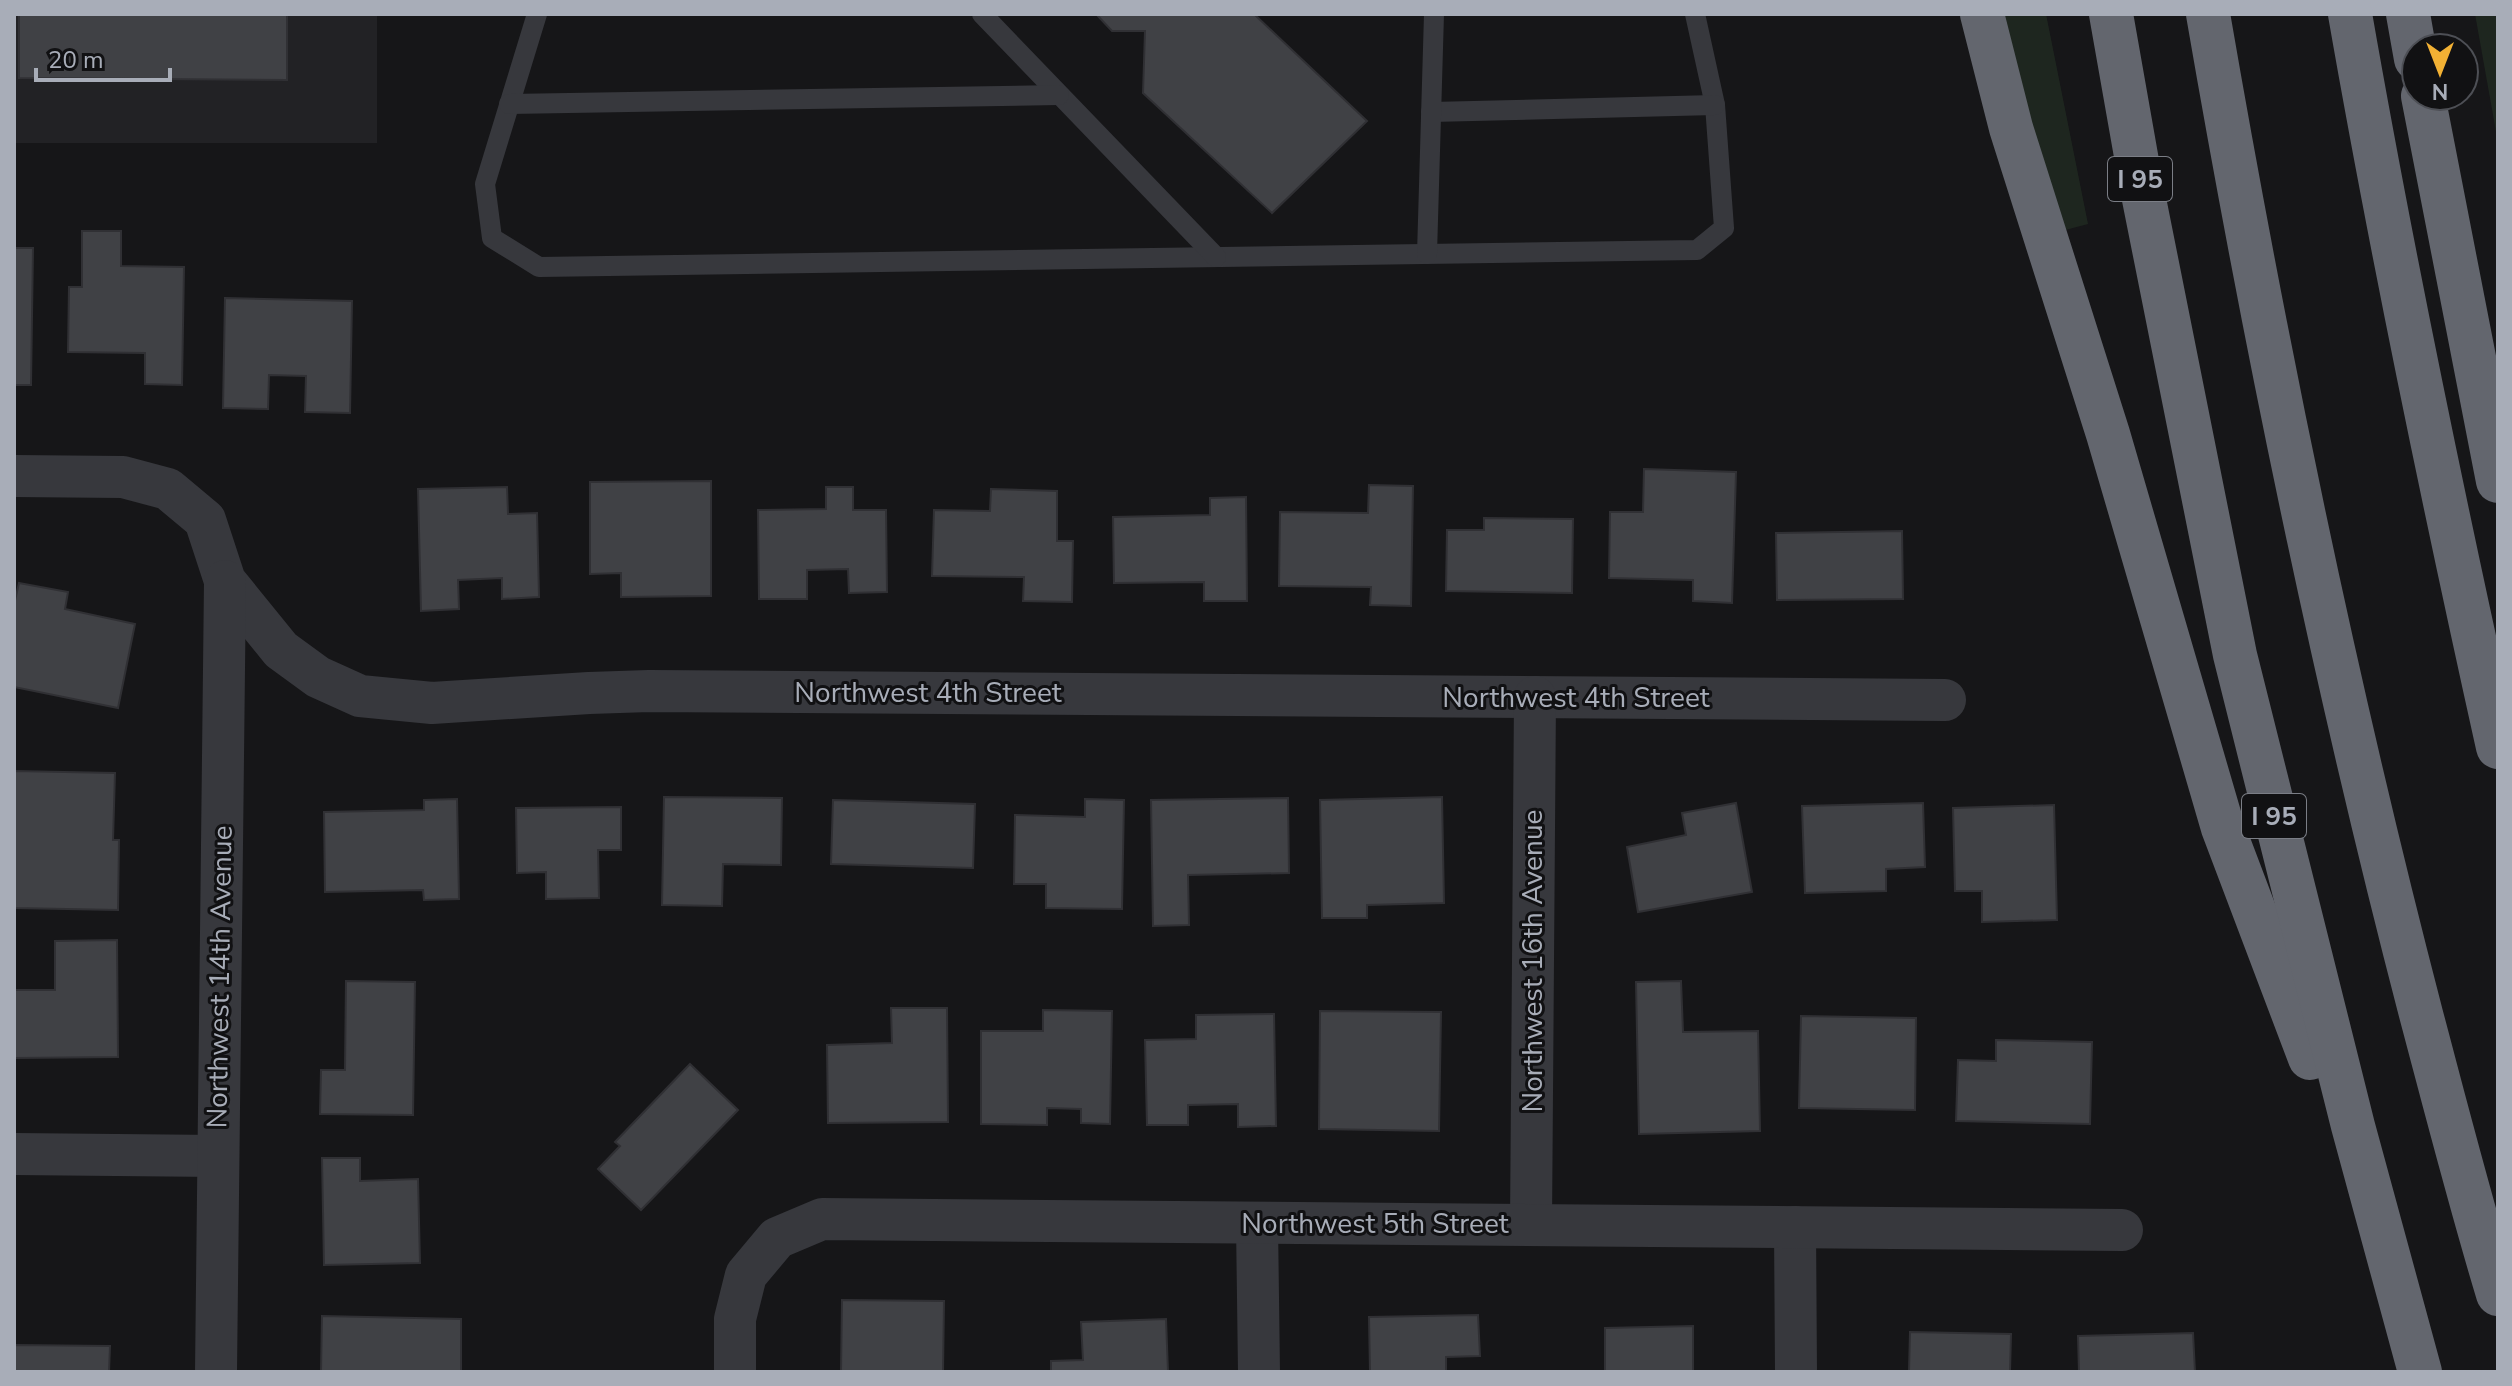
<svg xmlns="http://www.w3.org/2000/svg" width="2512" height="1386" font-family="'Nunito Sans',sans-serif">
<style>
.built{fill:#222225}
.green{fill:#1e261f}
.building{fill:#404145;stroke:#303034;stroke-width:2}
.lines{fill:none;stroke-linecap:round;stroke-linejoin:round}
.service{stroke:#37383d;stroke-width:20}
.minor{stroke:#37383d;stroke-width:42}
.motorway{stroke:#63666e;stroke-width:44}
.labels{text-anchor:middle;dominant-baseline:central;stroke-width:6;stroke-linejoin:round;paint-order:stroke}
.shield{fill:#111113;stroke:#7b7e86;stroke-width:2}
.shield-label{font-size:26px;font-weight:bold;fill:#a8adb8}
.street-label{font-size:28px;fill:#a8adb8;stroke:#111113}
</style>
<rect width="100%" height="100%" fill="#161618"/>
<rect class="built" x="14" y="14" width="363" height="129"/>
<g class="green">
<polygon points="2000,14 2046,14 2088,224 2054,233"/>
<polygon points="2475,14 2498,14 2498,143"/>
</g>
<g class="building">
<polygon points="19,14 287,14 287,80 19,78"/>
<polygon points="1096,14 1254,14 1367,121 1272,213 1143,93 1145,31 1112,31"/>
<polygon points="82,231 121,231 121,266 184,267 182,385 145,384 145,353 68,352 69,287 82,287"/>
<polygon points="14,248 33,248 31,385 14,385"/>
<polygon points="225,298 352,301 350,413 305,412 306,376 269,375 268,409 223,408"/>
<polygon points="1644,469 1736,472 1732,603 1693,601 1693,580 1609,578 1610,512 1643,512"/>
<polygon points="711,481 711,596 621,597 621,573 590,574 590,482"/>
<polygon points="1369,485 1413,486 1411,606 1370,605 1371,587 1279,586 1280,512 1368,513"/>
<polygon points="507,487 508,514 537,513 539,597 502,599 502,578 458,580 459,609 421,611 418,489"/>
<polygon points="826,487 853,487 853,510 886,510 887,592 849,593 848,569 807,570 807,599 759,599 758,510 826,509"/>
<polygon points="991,489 1057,491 1057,541 1073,541 1072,602 1023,601 1024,577 932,576 934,510 990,511"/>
<polygon points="1246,497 1247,601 1204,601 1204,582 1114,583 1113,517 1210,515 1210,498"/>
<polygon points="1484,518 1573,519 1572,593 1446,591 1447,530 1484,530"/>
<polygon points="1902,531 1903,599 1777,600 1776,533"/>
<polygon points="19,583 68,592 65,609 135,624 118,708 14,687 14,605"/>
<polygon points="14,771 115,773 113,840 119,840 118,910 14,908"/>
<polygon points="664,797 782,798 781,865 723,864 722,906 662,905"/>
<polygon points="1442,797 1444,903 1367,905 1367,918 1322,918 1320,800"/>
<polygon points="1288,798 1289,873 1188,875 1189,925 1153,926 1151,800"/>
<polygon points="457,799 459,899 424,900 423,890 325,892 324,812 424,810 424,800"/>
<polygon points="1085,799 1124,800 1122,909 1046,908 1046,884 1014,884 1015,815 1085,817"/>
<polygon points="833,800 975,804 973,868 831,864"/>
<polygon points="1736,803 1752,892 1638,912 1627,847 1686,835 1682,813"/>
<polygon points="1923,803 1925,867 1886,869 1886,891 1805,893 1802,806"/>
<polygon points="2054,805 2057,920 1982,922 1982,891 1955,891 1953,808"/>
<polygon points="621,807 621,850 598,850 599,898 546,899 546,872 517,873 516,808"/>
<polygon points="117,940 118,1057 14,1058 14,990 55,990 55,941"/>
<polygon points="346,981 415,982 413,1115 320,1114 321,1070 345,1070"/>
<polygon points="1681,981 1683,1032 1758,1031 1760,1131 1639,1134 1636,982"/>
<polygon points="891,1008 947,1008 948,1122 828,1123 827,1045 892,1043"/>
<polygon points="1043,1010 1112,1011 1110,1124 1081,1123 1081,1109 1047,1108 1047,1125 981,1124 981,1031 1043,1031"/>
<polygon points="1320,1011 1441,1012 1439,1131 1319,1129"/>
<polygon points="1274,1014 1276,1126 1238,1127 1238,1104 1188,1105 1188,1125 1147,1125 1145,1040 1196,1039 1196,1015"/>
<polygon points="1801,1016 1916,1018 1915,1110 1799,1108"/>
<polygon points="1996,1040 2092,1042 2090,1124 1956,1121 1958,1060 1996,1061"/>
<polygon points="690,1064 738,1110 641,1210 598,1169 620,1146 615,1142"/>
<polygon points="322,1158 360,1158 360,1181 418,1179 420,1263 324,1265"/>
<polygon points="842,1300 944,1301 943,1372 841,1372"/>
<polygon points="1478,1315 1480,1356 1446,1357 1446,1372 1370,1372 1369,1317"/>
<polygon points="322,1316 461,1319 461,1372 321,1372"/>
<polygon points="1166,1319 1168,1372 1051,1372 1051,1361 1083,1360 1081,1322"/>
<polygon points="1693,1326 1693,1372 1605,1372 1605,1328"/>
<polygon points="1910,1332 2011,1334 2010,1372 1909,1372"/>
<polygon points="2193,1333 2195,1372 2079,1372 2078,1336"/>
<polygon points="14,1345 110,1346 109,1372 14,1372"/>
</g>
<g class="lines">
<g class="service">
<polyline points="537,14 485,184 492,238 539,267 1697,250 1724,228 1715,105 1695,14"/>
<polyline points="982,14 1216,257"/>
<polyline points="509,104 1059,95"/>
<polyline points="1431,112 1715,105"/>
<polyline points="1427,254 1434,14"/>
</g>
<g class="minor">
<polyline points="14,476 123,477 168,489 205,520 225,581 281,650 318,677 360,696 432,703 589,693 649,691 1945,700"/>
<polyline points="14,1154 218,1156"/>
<polyline points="1257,1223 1259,1372"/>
<polyline points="1531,1225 1535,697"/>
<polyline points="1795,1227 1796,1372"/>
<polyline points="216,1372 225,581"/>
<polyline points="735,1372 735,1319 746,1275 777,1238 822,1219 2122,1230"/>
</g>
<g class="motorway">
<polyline points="1982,14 2011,128 2108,434 2223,828 2310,1058"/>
<polyline points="2111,14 2141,184 2235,655 2353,1126 2420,1372"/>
<path d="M2208,14C2266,350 2335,684 2421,1014C2446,1108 2470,1202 2498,1294"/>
<path d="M2350,14C2393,260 2444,504 2498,747"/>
<polyline points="2408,14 2416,59"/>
<polyline points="2423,96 2498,481"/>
</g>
</g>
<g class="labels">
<g class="shield">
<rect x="2108" y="157" width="64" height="44" rx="6"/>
<rect x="2242" y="794" width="64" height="44" rx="6"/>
</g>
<g class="shield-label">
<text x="2140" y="179">I 95</text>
<text x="2274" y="816">I 95</text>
</g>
<g class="street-label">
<text x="928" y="693">Northwest 4th Street</text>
<text x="1576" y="698">Northwest 4th Street</text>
<text transform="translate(1533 961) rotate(-90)">Northwest 16th Avenue</text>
<text transform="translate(220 977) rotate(-89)">Northwest 14th Avenue</text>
<text x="1375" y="1224">Northwest 5th Street</text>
</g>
</g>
<rect width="2512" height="1386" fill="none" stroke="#a8adb8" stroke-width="32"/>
<g transform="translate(2440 72) rotate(180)"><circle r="38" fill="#111113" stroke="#4d4f55" stroke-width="2"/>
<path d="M0-6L14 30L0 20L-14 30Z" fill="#f2b134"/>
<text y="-12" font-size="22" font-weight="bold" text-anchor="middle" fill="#a8adb8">N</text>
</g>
<path d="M36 68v12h134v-12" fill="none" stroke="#a8adb8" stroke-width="4"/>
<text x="48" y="68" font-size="24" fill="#a8adb8" stroke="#111113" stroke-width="6" paint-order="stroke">20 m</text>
</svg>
